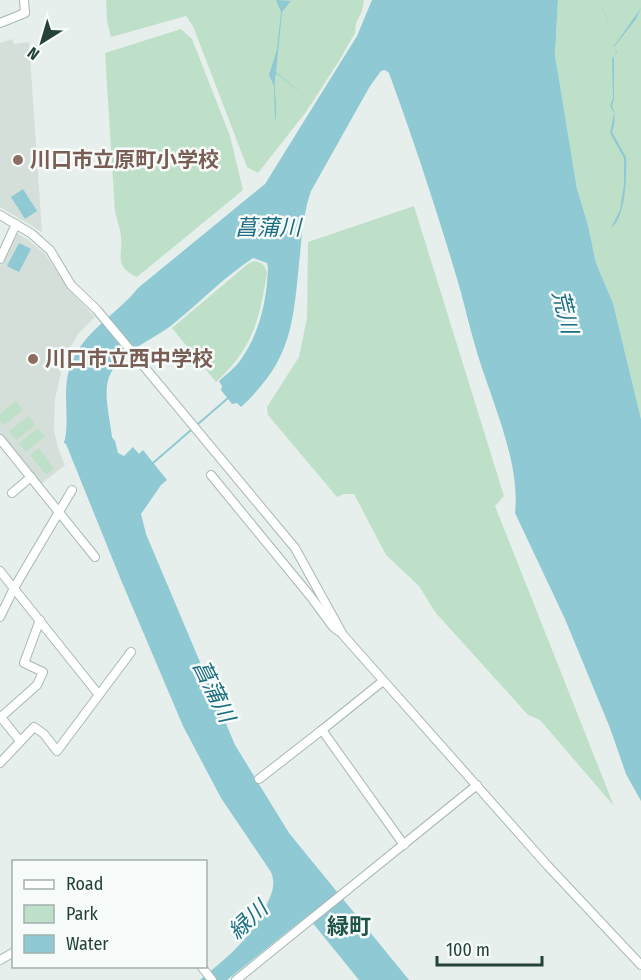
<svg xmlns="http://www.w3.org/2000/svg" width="641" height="980" font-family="'Fira Sans Condensed','Noto Sans JP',sans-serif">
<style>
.built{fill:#d4dfda}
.green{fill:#bfe0c8}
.water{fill:#8ec9d4}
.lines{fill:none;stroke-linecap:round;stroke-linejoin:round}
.stream{stroke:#8ec9d4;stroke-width:2}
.minor-casing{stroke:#a8b8b2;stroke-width:10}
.minor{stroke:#fff;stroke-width:8}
.education-dot{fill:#8d6e63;stroke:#f7fbf9;stroke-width:2}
.labels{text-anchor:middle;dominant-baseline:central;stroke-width:5;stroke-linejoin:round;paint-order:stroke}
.education-label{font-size:21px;font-weight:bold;fill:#785e54;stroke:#f7fbf9;text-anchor:start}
.water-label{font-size:22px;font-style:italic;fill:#1c6f80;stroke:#f7fbf9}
.neighbourhood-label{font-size:22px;font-weight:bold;fill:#1f5548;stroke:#f7fbf9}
</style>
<rect width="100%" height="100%" fill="#e6efeb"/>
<g class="built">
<polygon points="12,39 14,44 29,42 42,232 0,207 0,43"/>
<polygon points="16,233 27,239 45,254 69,290 95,317 78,334 69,350 62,368 55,399 54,431 59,451 65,465 41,484 0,434 0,266"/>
</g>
<g class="green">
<polygon points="106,0 364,0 362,11 356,23 355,33 339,61 306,112 258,173 247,167 193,26 186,16 111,37 107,21"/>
<polygon points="558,0 641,0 641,419 613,303 596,263 588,225 577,189 555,55"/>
<path d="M181,29L192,39L230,136L243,190L137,277C113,266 123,255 121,236C120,228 117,219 115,212L105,53Z"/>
<polygon points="414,206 504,496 495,506 614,806 540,720 528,715 435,612 419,586 386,555 354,494 344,494 337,497 268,415 267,407 299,357 307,318 308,242"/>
<path d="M254,261C262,262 265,265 267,273C259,321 253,348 216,382L172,328L249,263Z"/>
<polygon points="16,401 23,410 4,425 0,421 0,414"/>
<polygon points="29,416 36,425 16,440 9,431"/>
<polygon points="38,428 45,436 26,452 19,443"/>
<polygon points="39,448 54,468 46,475 30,455"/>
</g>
<g class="water">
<path d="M276,0L291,1L282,12L276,72L308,99L276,73C272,89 279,106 275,122L274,86L269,75L277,49L281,12Z"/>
<path d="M372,0H558L555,55L577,189L588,225L596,263L613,303L641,419V801L626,774L610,728L565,619L515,513C521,459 488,394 474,342C469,325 465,307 460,289C439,217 415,144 389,73L385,70L381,71L370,86L311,191C304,211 302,232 300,254C293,321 294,358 241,407L237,403L232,404L221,390L222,386L219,381C227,374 236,367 242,358C260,332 267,299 268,268L267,263L253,258C224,277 199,303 172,325C151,341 120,351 109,377C103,394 110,419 112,437L115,441L118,453L124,456L133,447L139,454L143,450L167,480L161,485L141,514L146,534L235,745L289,833L409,980H359L307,916L227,980H200C229,956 251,939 267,904C272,893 276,884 271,872L221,798L183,726L121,580L66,444L64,443C70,422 63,397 68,374C78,333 114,318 138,288L265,184L357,36Z"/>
<path d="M599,0L607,18L614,46L641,8L636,19L614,47L617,53L614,56V99L612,106C616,114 615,124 612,132L626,157C627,174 626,218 611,228L620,210L624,184V158L610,133L614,113L610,106L613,98L612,59L616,53L607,19Z"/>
<polygon points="23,189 37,211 25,219 11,197"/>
<polygon points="19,243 31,249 19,272 7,266"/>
</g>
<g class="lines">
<polyline class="stream" points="153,463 228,398"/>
<g class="minor-casing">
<g id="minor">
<polyline points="0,23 25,13 24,0"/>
<polyline points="0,215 32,234 43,244 50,250 71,285 97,310 295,548 343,635 547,865 641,965"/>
<polyline points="0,259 16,224"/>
<polyline points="0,439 95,557"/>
<polyline points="211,475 311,597 333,627 340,632"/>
<polyline points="12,493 31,477"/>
<polyline points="0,571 99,695"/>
<polyline points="0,617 14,588 72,490"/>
<polyline points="0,716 20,741"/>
<polyline points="1,717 37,685 43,672 24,663 40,620"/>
<polyline points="322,730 383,681"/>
<polyline points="0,763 34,727 44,734 57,751 131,652"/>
<polyline points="259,779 322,730 404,845"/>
<polyline points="0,960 14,952"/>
<polyline points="201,966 212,980"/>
<polyline points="236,980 477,785"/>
</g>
</g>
<use href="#minor" class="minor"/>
</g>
<g class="education-dot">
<circle cx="18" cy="160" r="6"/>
<circle cx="33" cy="359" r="6"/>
</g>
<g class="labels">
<g class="education-label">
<text x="30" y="160">川口市立原町小学校</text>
<text x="45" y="359">川口市立西中学校</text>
</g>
<g class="water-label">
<text x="268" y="227">菖蒲川</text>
<text transform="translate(565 312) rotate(76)">荒川</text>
<text transform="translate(214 691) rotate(64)">菖蒲川</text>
<text transform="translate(248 920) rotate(-43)">緑川</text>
</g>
<g class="neighbourhood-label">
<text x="349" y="926">緑町</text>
</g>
</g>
<rect x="12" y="860" width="195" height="108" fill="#f7fbf9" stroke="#a3b1ad" stroke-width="1.5"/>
<rect x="24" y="880" width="30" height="9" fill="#ffffff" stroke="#a3b1ad" stroke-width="1.5"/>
<text x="66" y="890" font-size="18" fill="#24423a">Road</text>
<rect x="24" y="905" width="30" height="18" fill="#bfe0c8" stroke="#a3b1ad" stroke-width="1.5"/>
<text x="66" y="920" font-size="18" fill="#24423a">Park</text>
<rect x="24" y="935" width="30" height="18" fill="#8ec9d4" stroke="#a3b1ad" stroke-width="1.5"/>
<text x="66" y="950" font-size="18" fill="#24423a">Water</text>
<g transform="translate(42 42) rotate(217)" stroke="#f7fbf9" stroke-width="4.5" paint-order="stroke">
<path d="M0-4.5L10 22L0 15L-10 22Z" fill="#24423a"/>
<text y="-9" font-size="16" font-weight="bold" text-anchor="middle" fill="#24423a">N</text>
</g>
<path d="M437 956v9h105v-9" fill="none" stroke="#24423a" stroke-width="3"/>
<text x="446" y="956" font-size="18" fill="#24423a" stroke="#f7fbf9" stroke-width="4.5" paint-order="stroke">100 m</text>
</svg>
